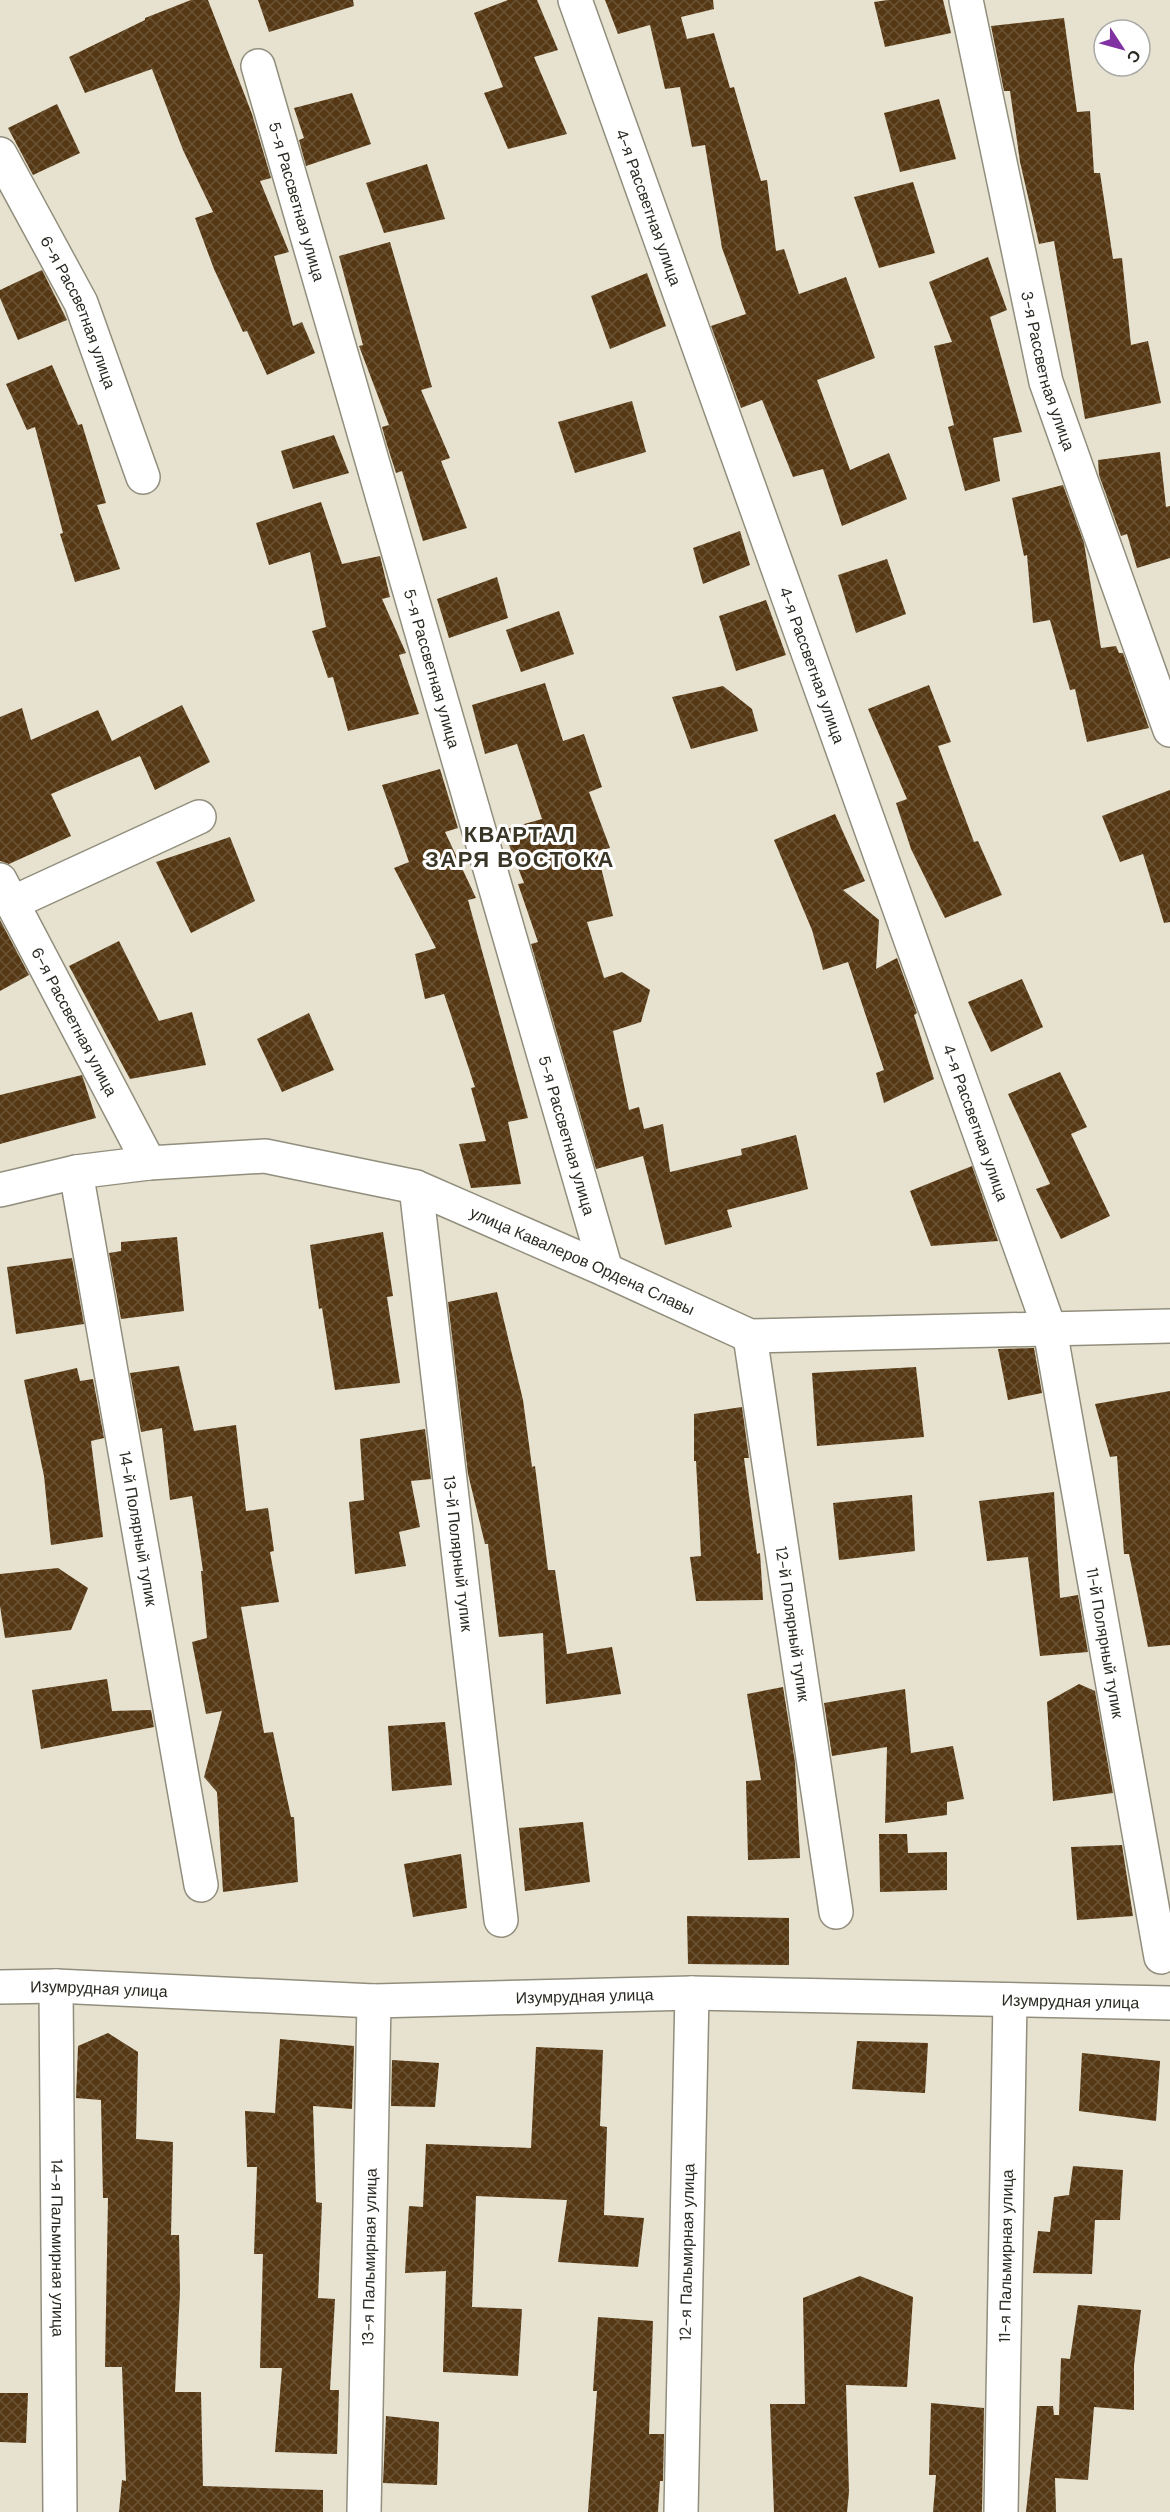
<svg xmlns="http://www.w3.org/2000/svg" width="1170" height="2512" font-family="'DM Sans',sans-serif">
<style>
.building{fill:url(#building-cross-hatch)}
.lines{fill:none;stroke-linecap:round;stroke-linejoin:round}
.minor-casing{stroke:#928e7d;stroke-width:36}
.minor{stroke:#fff;stroke-width:33}
.labels{text-anchor:middle;dominant-baseline:central;stroke-width:6;stroke-linejoin:round;paint-order:stroke}
.street-label{font-size:16px;fill:#2a2922;stroke:#fff}
.district-label{font-size:22px;font-weight:bold;letter-spacing:1.5px;fill:#3a3627;stroke:#fff}
</style>
<defs>
<pattern id="building-cross-hatch" width="8" height="8" patternUnits="userSpaceOnUse" patternTransform="scale(1.5)"><rect width="8" height="8" fill="#563814"/><path d="M0 0l8 8M0 8l8-8" fill="none" stroke="#6b5336"/></pattern>
</defs>
<rect width="100%" height="100%" fill="#e6e2cf"/>
<g class="building">
<polygon points="191,0 208,0 252,114 271,178 260,181 289,252 274,256 293,326 302,322 315,353 267,375 247,331 243,332 214,269 195,218 213,212 183,150 152,69 85,93 69,57 145,20 145,18"/>
<polygon points="258,0 353,0 354,6 269,32"/>
<polygon points="508,0 537,0 558,50 534,57 567,134 508,149 484,93 503,87 474,13"/>
<polygon points="605,0 713,0 714,9 681,17 687,39 714,33 730,88 734,87 761,181 767,180 776,251 784,249 799,294 846,277 875,358 817,380 850,470 889,453 907,499 842,526 823,469 793,477 762,400 741,408 711,326 746,314 722,248 705,145 692,147 680,87 665,89 650,25 618,34"/>
<polygon points="888,0 943,0 951,33 885,47 874,2"/>
<polygon points="1064,18 1077,112 1090,111 1094,173 1100,173 1113,259 1122,258 1131,345 1148,341 1161,403 1085,419 1054,241 1039,244 1020,162 1010,91 1004,91 991,26"/>
<polygon points="352,93 371,144 306,166 299,140 304,138 294,108"/>
<polygon points="939,99 956,159 900,172 884,113"/>
<polygon points="57,104 80,153 33,175 8,128"/>
<polygon points="427,164 445,219 384,233 366,183"/>
<polygon points="913,182 935,253 879,268 854,197"/>
<polygon points="390,242 432,387 421,390 450,458 441,461 467,528 423,541 402,471 396,473 387,445 382,427 389,425 359,346 363,345 339,256"/>
<polygon points="988,257 1007,310 990,317 1022,432 993,438 1000,481 965,491 948,427 954,425 934,346 952,342 929,282"/>
<polygon points="42,270 67,320 18,340 0,298 0,290"/>
<polygon points="647,273 666,326 610,349 591,296"/>
<polygon points="52,365 78,425 82,424 106,503 97,505 120,569 75,582 60,534 63,533 35,427 27,430 6,384"/>
<polygon points="632,401 646,452 575,473 558,422"/>
<polygon points="334,435 349,473 293,489 281,451"/>
<polygon points="1160,452 1166,507 1170,506 1170,558 1137,568 1127,534 1121,536 1099,475 1098,460"/>
<polygon points="1063,485 1084,543 1101,648 1116,646 1119,653 1123,653 1149,728 1087,742 1075,689 1070,690 1050,620 1033,623 1027,555 1024,556 1012,498"/>
<polygon points="321,502 342,564 380,556 390,597 382,599 406,653 399,655 419,714 348,731 333,677 328,678 312,631 326,627 310,552 269,565 256,523"/>
<polygon points="740,531 750,565 703,584 693,548"/>
<polygon points="887,559 906,614 856,633 838,575"/>
<polygon points="497,577 508,618 449,638 437,599"/>
<polygon points="766,600 786,655 736,671 719,616"/>
<polygon points="559,611 574,654 521,672 506,630"/>
<polygon points="545,683 563,741 584,734 602,787 589,792 610,848 597,851 613,916 587,922 604,978 622,972 650,990 641,1022 613,1031 629,1110 639,1107 644,1129 663,1124 670,1172 742,1155 741,1149 796,1135 808,1189 727,1210 732,1227 665,1245 643,1156 596,1169 531,944 538,942 518,884 524,883 503,830 542,819 517,744 485,754 472,705"/>
<polygon points="929,685 951,742 938,746 974,842 978,841 1002,895 945,918 911,849 896,803 907,799 868,709"/>
<polygon points="723,686 752,709 758,731 691,749 672,697"/>
<polygon points="182,705 210,762 155,790 140,756 51,794 71,836 9,864 0,861 0,717 22,708 31,740 98,710 112,741"/>
<polygon points="440,769 458,828 445,832 476,898 468,900 528,1118 508,1122 521,1184 471,1188 459,1144 486,1141 471,1088 475,1087 444,994 425,999 415,954 436,948 394,868 409,862 382,785"/>
<polygon points="1170,790 1170,922 1164,923 1143,854 1120,862 1102,816"/>
<polygon points="835,814 865,881 843,890 879,920 876,969 897,958 917,1013 914,1015 934,1079 884,1103 876,1073 884,1070 848,962 823,970 812,930 774,840"/>
<polygon points="230,837 255,901 191,933 156,862"/>
<polygon points="0,920 29,975 0,991"/>
<polygon points="119,941 159,1021 192,1012 206,1065 130,1079 69,966"/>
<polygon points="1022,979 1043,1027 991,1052 968,1002"/>
<polygon points="309,1013 334,1070 282,1092 257,1039"/>
<polygon points="1060,1072 1087,1127 1071,1134 1110,1216 1061,1239 1036,1189 1050,1184 1008,1094"/>
<polygon points="82,1075 96,1118 0,1144 0,1095"/>
<polygon points="972,1166 998,1241 931,1246 910,1191"/>
<polygon points="383,1232 393,1296 387,1297 400,1383 335,1390 322,1308 319,1309 310,1245"/>
<polygon points="177,1237 184,1311 121,1319 109,1253 121,1251 121,1242"/>
<polygon points="72,1258 84,1324 16,1334 7,1267"/>
<polygon points="497,1292 523,1400 532,1467 535,1466 548,1570 555,1570 567,1654 612,1647 621,1694 546,1704 543,1633 499,1637 488,1544 485,1544 468,1474 448,1302"/>
<polygon points="1034,1348 1042,1393 1008,1400 998,1349"/>
<polygon points="179,1366 194,1431 236,1425 246,1511 268,1508 274,1551 270,1552 279,1602 241,1607 264,1733 273,1732 291,1817 294,1817 298,1882 223,1892 217,1792 204,1777 222,1711 206,1714 192,1642 207,1638 201,1571 203,1571 192,1496 170,1500 162,1428 141,1432 130,1373"/>
<polygon points="916,1367 924,1437 817,1446 812,1373"/>
<polygon points="77,1368 80,1381 93,1379 104,1438 91,1441 103,1537 51,1545 44,1476 24,1380"/>
<polygon points="1170,1391 1170,1645 1148,1647 1129,1554 1124,1554 1117,1456 1110,1457 1095,1404"/>
<polygon points="742,1407 749,1458 744,1458 757,1554 760,1553 763,1600 696,1601 690,1557 701,1556 696,1461 694,1461 694,1414"/>
<polygon points="425,1429 431,1479 411,1481 420,1527 399,1532 406,1566 355,1574 349,1502 364,1500 360,1439"/>
<polygon points="1054,1492 1060,1598 1078,1595 1088,1652 1040,1656 1028,1557 987,1561 979,1501"/>
<polygon points="912,1495 915,1551 839,1560 833,1503"/>
<polygon points="58,1568 88,1588 71,1630 5,1638 0,1606 0,1574"/>
<polygon points="107,1679 112,1711 151,1710 154,1727 41,1749 32,1690"/>
<polygon points="1079,1684 1095,1691 1113,1793 1053,1801 1047,1702"/>
<polygon points="783,1687 795,1762 800,1858 748,1860 746,1781 761,1780 747,1694"/>
<polygon points="905,1689 911,1753 953,1746 964,1799 947,1802 947,1815 885,1823 887,1747 832,1756 824,1703"/>
<polygon points="445,1722 452,1785 392,1791 388,1726"/>
<polygon points="583,1822 590,1882 525,1891 519,1828"/>
<polygon points="879,1834 907,1834 908,1853 947,1852 947,1890 880,1892"/>
<polygon points="1122,1845 1133,1916 1077,1920 1071,1847"/>
<polygon points="461,1854 467,1908 413,1917 404,1864"/>
<polygon points="687,1916 789,1918 789,1965 688,1964"/>
<polygon points="108,2033 138,2052 136,2139 173,2142 171,2235 179,2235 180,2291 175,2392 201,2392 203,2486 323,2490 323,2512 119,2512 122,2480 126,2481 122,2367 105,2367 108,2198 103,2198 101,2100 76,2098 78,2046"/>
<polygon points="280,2039 354,2046 352,2109 313,2106 316,2202 322,2203 318,2298 335,2299 330,2390 339,2390 337,2454 275,2452 282,2368 260,2368 263,2254 254,2254 257,2167 247,2167 245,2111 275,2113"/>
<polygon points="857,2041 928,2043 925,2093 852,2089"/>
<polygon points="536,2047 603,2050 600,2126 607,2127 604,2215 644,2218 638,2267 558,2262 567,2200 476,2196 472,2307 522,2309 518,2376 443,2372 446,2271 405,2273 409,2206 423,2207 426,2144 531,2148"/>
<polygon points="1082,2053 1160,2061 1156,2121 1079,2111"/>
<polygon points="392,2060 439,2063 435,2107 391,2106"/>
<polygon points="1073,2166 1123,2170 1120,2220 1095,2220 1092,2274 1033,2273 1038,2231 1050,2232 1054,2197 1069,2195"/>
<polygon points="860,2276 913,2297 907,2387 846,2385 849,2492 847,2512 774,2512 770,2404 805,2404 803,2298"/>
<polygon points="1078,2305 1141,2310 1134,2365 1134,2410 1094,2407 1088,2480 1055,2478 1056,2512 1026,2512 1037,2406 1053,2406 1054,2415 1059,2415 1061,2358 1070,2359"/>
<polygon points="598,2317 653,2321 649,2434 664,2434 663,2481 660,2481 658,2512 588,2512 597,2391 593,2391"/>
<polygon points="0,2393 28,2393 26,2443 0,2442"/>
<polygon points="931,2403 984,2408 982,2512 933,2512 936,2475 929,2475"/>
<polygon points="386,2416 439,2422 437,2485 383,2483"/>
</g>
<g class="lines">
<g class="minor-casing">
<g id="minor">
<path id="s1" d="M575,0L1050,1330L1161,1957"/>
<path id="s2" d="M966,0L1046,382L1170,730"/>
<path id="s3" d="M258,66L606,1270"/>
<path id="s4" d="M0,154L81,303L143,477"/>
<path id="s5" d="M0,880L149,1163"/>
<polyline points="12,903 199,817"/>
<path id="s6" d="M76,1172L201,1885"/>
<path id="s7" d="M416,1187L501,1920"/>
<path id="s8" d="M0,1190L76,1172L149,1163L265,1156L416,1187L606,1270L750,1336L1170,1326"/>
<path id="s9" d="M750,1336L836,1912"/>
<path id="s10" d="M56,1986L60,2512"/>
<path id="s11" d="M0,1987L56,1986L374,2001L692,1993L1170,2003"/>
<path id="s12" d="M364,2512L374,2001"/>
<path id="s13" d="M681,2512L692,1993"/>
<path id="s14" d="M1001,2512L1010,2000"/>
</g>
</g>
<use href="#minor" class="minor"/>
</g>
<g class="labels">
<g class="street-label">
<text stroke="none"><textPath href="#s3" startOffset="141">5-я Рассветная улица</textPath></text>
<text stroke="none"><textPath href="#s1" startOffset="220">4-я Рассветная улица</textPath></text>
<text stroke="none"><textPath href="#s4" startOffset="177">6-я Рассветная улица</textPath></text>
<text stroke="none"><textPath href="#s2" startOffset="380">3-я Рассветная улица</textPath></text>
<text stroke="none"><textPath href="#s1" startOffset="706">4-я Рассветная улица</textPath></text>
<text stroke="none"><textPath href="#s3" startOffset="627">5-я Рассветная улица</textPath></text>
<text stroke="none"><textPath href="#s5" startOffset="160">6-я Рассветная улица</textPath></text>
<text stroke="none"><textPath href="#s1" startOffset="1192">4-я Рассветная улица</textPath></text>
<text stroke="none"><textPath href="#s3" startOffset="1113">5-я Рассветная улица</textPath></text>
<text stroke="none"><textPath href="#s8" startOffset="604">улица Кавалеров Ордена Славы</textPath></text>
<text stroke="none"><textPath href="#s6" startOffset="362">14-й Полярный тупик</textPath></text>
<text stroke="none"><textPath href="#s7" startOffset="369">13-й Полярный тупик</textPath></text>
<text stroke="none"><textPath href="#s9" startOffset="291">12-й Полярный тупик</textPath></text>
<text stroke="none"><textPath href="#s1" startOffset="1730">11-й Полярный тупик</textPath></text>
<text stroke="none"><textPath href="#s11" startOffset="99">Изумрудная улица</textPath></text>
<text stroke="none"><textPath href="#s11" startOffset="585">Изумрудная улица</textPath></text>
<text stroke="none"><textPath href="#s11" startOffset="1071">Изумрудная улица</textPath></text>
<text stroke="none"><textPath href="#s10" startOffset="262">14-я Пальмирная улица</textPath></text>
<text stroke="none"><textPath href="#s13" startOffset="260">12-я Пальмирная улица</textPath></text>
<text stroke="none"><textPath href="#s14" startOffset="256">11-я Пальмирная улица</textPath></text>
<text stroke="none"><textPath href="#s12" startOffset="255">13-я Пальмирная улица</textPath></text>
</g>
<g class="district-label">
<text x="520" y="834">КВАРТАЛ<tspan x="520" dy="25">ЗАРЯ ВОСТОКА</tspan></text>
</g>
</g>
<g transform="translate(1122 48) rotate(126)"><circle r="28" fill="#ffffff" stroke="#aaa9a7" stroke-width="1.5"/>
<path d="M0-4.5L10 22L0 15L-10 22Z" fill="#8132a2"/>
<text y="-9" font-size="16" font-weight="bold" text-anchor="middle" fill="#2a2922">С</text>
</g>
</svg>
